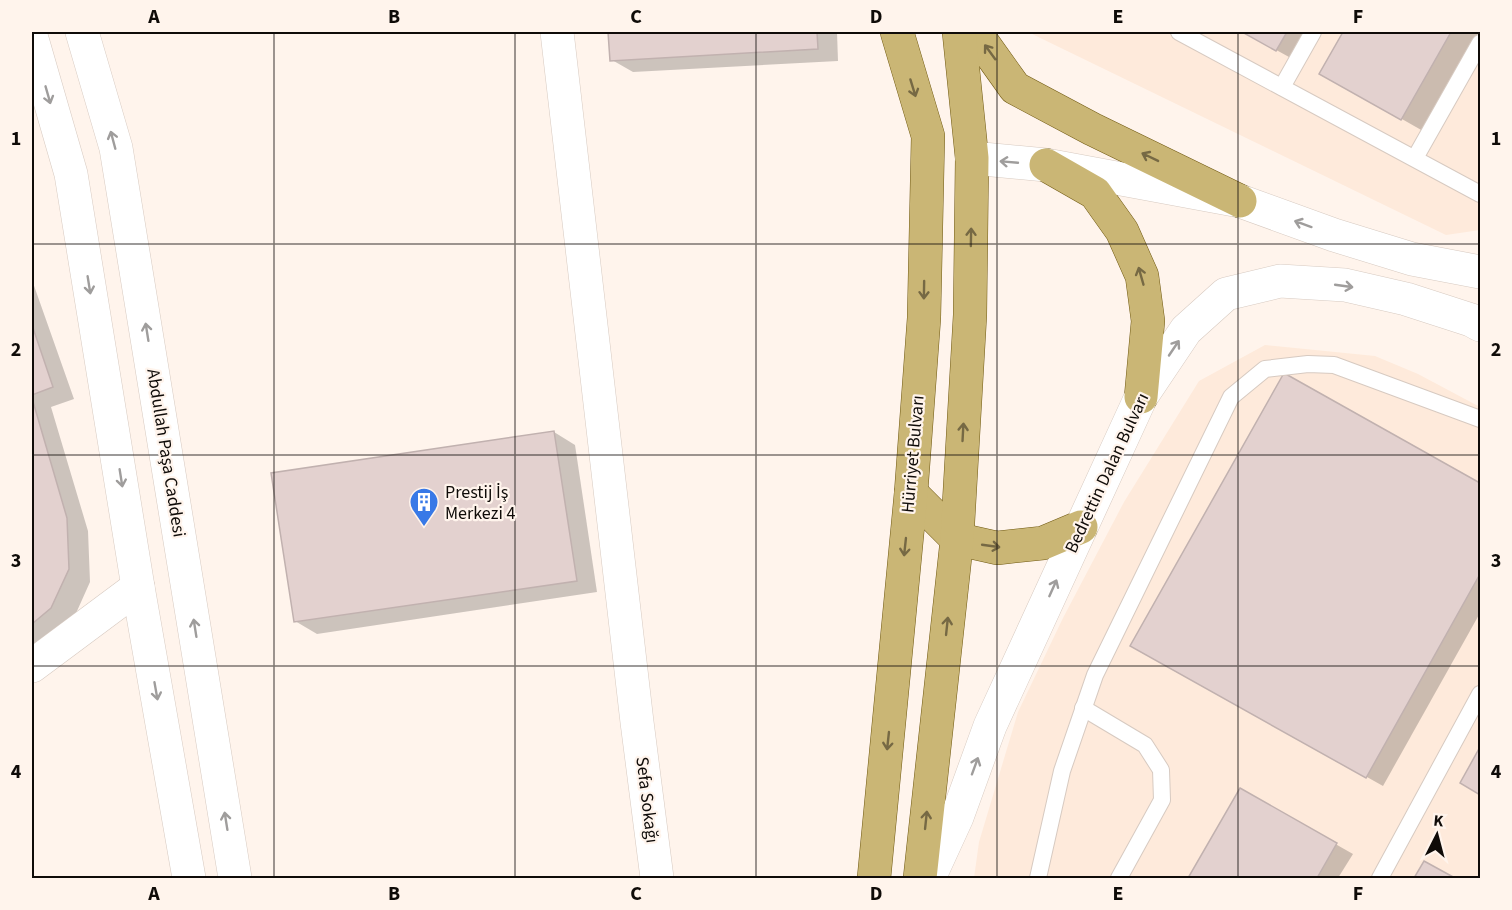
<svg xmlns="http://www.w3.org/2000/svg" width="1512" height="910" font-family="'Source Sans 3',sans-serif">
<style>
.built{fill:#feeadb}
.shadow{fill:#0003}
.building{fill:#e3d1cf;stroke:#c1b1af;stroke-width:1.5}
.lines{fill:none;stroke-linecap:round;stroke-linejoin:round}
.lane-casing{stroke:#d7cac1;stroke-width:18}
.street-casing{stroke:#d7cac1;stroke-width:34}
.secondary-casing{stroke:#d7cac1;stroke-width:34}
.primary-casing{stroke:#715a13;stroke-width:34}
.lane{stroke:#fff;stroke-width:16}
.street{stroke:#fff;stroke-width:33}
.secondary{stroke:#fff;stroke-width:33}
.primary{stroke:#cab675;stroke-width:33}
.oneway{stroke:#766944}
.oneway2{stroke:#9f9d9c}
.grid{fill:none;stroke:#0f0b08;stroke-width:1.5;stroke-opacity:0.55}
.labels{text-anchor:middle;dominant-baseline:central;stroke-width:4.5;stroke-linejoin:round;paint-order:stroke}
.street-label{font-size:18px;fill:#0f0b08;stroke:#fff4ec}
.poi-label{font-size:18px;fill:#0f0b08;stroke:#fff4ec;text-anchor:start}
.neatline{fill:none;stroke:#0f0b08;stroke-width:2}
.grid-label{font-size:20px;text-anchor:middle;font-weight:bold;fill:#0f0b08}
</style>
<rect width="100%" height="100%" fill="#fff4ec"/>
<g class="built">
<polygon points="1028,32 1480,32 1480,230 1446,235"/>
<polygon points="1265,345 1375,356 1418,374 1480,407 1480,878 974,878 979,842 1018,712 1063,618 1124,502 1199,381"/>
</g>
<g class="shadow">
<polygon points="610,32 837,32 838,61 633,72 612,60"/>
<polygon points="1244,32 1315,32 1298,62"/>
<polygon points="1344,32 1479,32 1423,131 1321,73"/>
<polygon points="32,280 74,399 51,407 88,531 90,582 73,620 32,649"/>
<polygon points="1284,375 1480,484 1480,613 1383,786 1132,645"/>
<polygon points="554,432 575,445 597,592 317,634 295,621"/>
<polygon points="1480,750 1480,793 1462,783"/>
<polygon points="1240,790 1353,854 1338,878 1190,878"/>
</g>
<g class="building">
<polygon points="608,32 817,32 818,49 610,61"/>
<polygon points="1242,32 1287,32 1276,51"/>
<polygon points="1343,32 1451,32 1401,120 1319,74"/>
<polygon points="32,325 53,387 32,395"/>
<polygon points="1284,373 1480,483 1480,574 1366,778 1130,646"/>
<polygon points="32,398 67,518 69,569 51,608 32,624"/>
<polygon points="554,431 577,581 294,622 271,473"/>
<polygon points="1480,747 1480,795 1460,783"/>
<polygon points="1240,788 1337,843 1317,878 1188,878"/>
<polygon points="1424,861 1455,878 1414,878"/>
</g>
<g class="lines">
<g class="lane-casing">
<g id="lane">
<polyline points="1179,32 1480,194"/>
<polyline points="1282,87 1313,32"/>
<polyline points="1415,158 1480,43"/>
<polyline points="1083,708 1145,745 1161,770 1162,800 1119,878"/>
<polyline points="1038,878 1062,771 1095,675 1231,397 1265,369 1308,364 1334,365 1480,419"/>
<polyline points="1380,878 1480,694"/>
</g>
</g>
<g class="street-casing">
<g id="street">
<polyline points="557,32 637,722 657,878"/>
<polyline points="32,666 138,587"/>
</g>
</g>
<g class="secondary-casing">
<g id="secondary">
<polyline points="82,32 116,148 235,878"/>
<polyline points="32,39 71,174 138,587 189,878"/>
<polyline points="972,158 1046,165 1240,201 1334,235 1412,259 1480,272"/>
<polyline points="929,878 957,817 990,726 1141,397 1186,330 1226,294 1280,281 1345,285 1406,299 1471,320 1480,325"/>
</g>
</g>
<g class="primary-casing">
<g id="primary">
<polyline points="975,32 1015,88 1092,129 1240,201"/>
<polyline points="1046,165 1095,193 1122,231 1142,276 1148,321 1141,397"/>
<polyline points="911,493 957,539 997,548 1043,543 1081,527"/>
<polyline points="874,878 911,493 924,318 928,136 897,32"/>
<polyline points="920,878 957,539 970,315 972,158 959,32"/>
</g>
</g>
<use href="#lane" class="lane"/>
<use href="#street" class="street"/>
<use href="#secondary" class="secondary"/>
<use href="#primary" class="primary"/>
</g>
<defs><path id="oneway-shaft" d="M-6 0H5M1.5-3L5.5 0L1.5 3" fill="none" stroke-width="1.6" stroke-linecap="round" stroke-linejoin="round" transform="scale(1.5)"/></defs>
<g class="oneway">
<use href="#oneway-shaft" transform="translate(990 52) rotate(-126)"/>
<use href="#oneway-shaft" transform="translate(913 88) rotate(73)"/>
<use href="#oneway-shaft" transform="translate(1150 157) rotate(-154)"/>
<use href="#oneway-shaft" transform="translate(971 237) rotate(-89)"/>
<use href="#oneway-shaft" transform="translate(1141 276) rotate(-106)"/>
<use href="#oneway-shaft" transform="translate(924 290) rotate(91)"/>
<use href="#oneway-shaft" transform="translate(963 432) rotate(-87)"/>
<use href="#oneway-shaft" transform="translate(991 546) rotate(8)"/>
<use href="#oneway-shaft" transform="translate(905 547) rotate(96)"/>
<use href="#oneway-shaft" transform="translate(947 626) rotate(-84)"/>
<use href="#oneway-shaft" transform="translate(888 741) rotate(96)"/>
<use href="#oneway-shaft" transform="translate(926 820) rotate(-84)"/>
</g>
<g class="oneway2">
<use href="#oneway-shaft" transform="translate(48 95) rotate(74)"/>
<use href="#oneway-shaft" transform="translate(113 140) rotate(-105)"/>
<use href="#oneway-shaft" transform="translate(1009 162) rotate(-175)"/>
<use href="#oneway-shaft" transform="translate(1303 224) rotate(-160)"/>
<use href="#oneway-shaft" transform="translate(89 285) rotate(81)"/>
<use href="#oneway-shaft" transform="translate(1344 286) rotate(8)"/>
<use href="#oneway-shaft" transform="translate(147 332) rotate(-99)"/>
<use href="#oneway-shaft" transform="translate(1174 348) rotate(-56)"/>
<use href="#oneway-shaft" transform="translate(121 478) rotate(81)"/>
<use href="#oneway-shaft" transform="translate(1053 588) rotate(-66)"/>
<use href="#oneway-shaft" transform="translate(195 628) rotate(-99)"/>
<use href="#oneway-shaft" transform="translate(156 691) rotate(80)"/>
<use href="#oneway-shaft" transform="translate(975 766) rotate(-70)"/>
<use href="#oneway-shaft" transform="translate(226 821) rotate(-99)"/>
</g>
<path class="grid" d="M274,32V878M515,32V878M756,32V878M997,32V878M1238,32V878M32,244H1480M32,455H1480M32,666H1480"/>
<defs>
<g id="building-pin" transform="scale(1.5)"><path d="M0 17L-7.5 6A9.5 9.5 0 1 1 7.5 6Z" fill="#3879e7" stroke="#fff4ec"/><path d="M-4-6H4V6H1V3H-1V6H-4ZM-2.5-4.3h1.7v1.8h-1.7ZM.8-4.3h1.7v1.8H.8ZM-2.5-1h1.7V.8h-1.7ZM.8-1h1.7V.8H.8Z" fill="#fff"/></g>
</defs>
<g fill-rule="evenodd">
<use href="#building-pin" x="424" y="502"/>
</g>
<g class="labels">
<g class="street-label">
<text transform="translate(166 453) rotate(81)">Abdullah Paşa Caddesi</text>
<text transform="translate(913 454) rotate(-85)">Hürriyet Bulvarı</text>
<text transform="translate(1107 473) rotate(-65)">Bedrettin Dalan Bulvarı</text>
<text transform="translate(647 800) rotate(83)">Sefa Sokağı</text>
</g>
<g class="poi-label">
<text x="445" y="492">Prestij İş<tspan x="445" dy="21">Merkezi 4</tspan></text>
</g>
</g>
<rect width="1512" height="910" fill="none" stroke="#fff4ec" stroke-width="66"/>
<g transform="translate(1437 835) rotate(6)" stroke="#fff4ec" stroke-width="4.5" paint-order="stroke">
<path d="M0-4.5L10 22L0 15L-10 22Z" fill="#0f0b08"/>
<text y="-9" font-size="16" font-weight="bold" text-anchor="middle" fill="#0f0b08">K</text>
</g>
<rect x="33" y="33" width="1446" height="844" class="neatline"/>
<g class="grid-label">
<text x="154" y="23">A</text>
<text x="394" y="23">B</text>
<text x="636" y="23">C</text>
<text x="876" y="23">D</text>
<text x="1118" y="23">E</text>
<text x="1358" y="23">F</text>
<text x="16" y="145">1</text>
<text x="1496" y="145">1</text>
<text x="16" y="356">2</text>
<text x="1496" y="356">2</text>
<text x="16" y="567">3</text>
<text x="1496" y="567">3</text>
<text x="16" y="778">4</text>
<text x="1496" y="778">4</text>
<text x="154" y="900">A</text>
<text x="394" y="900">B</text>
<text x="636" y="900">C</text>
<text x="876" y="900">D</text>
<text x="1118" y="900">E</text>
<text x="1358" y="900">F</text>
</g>
</svg>
